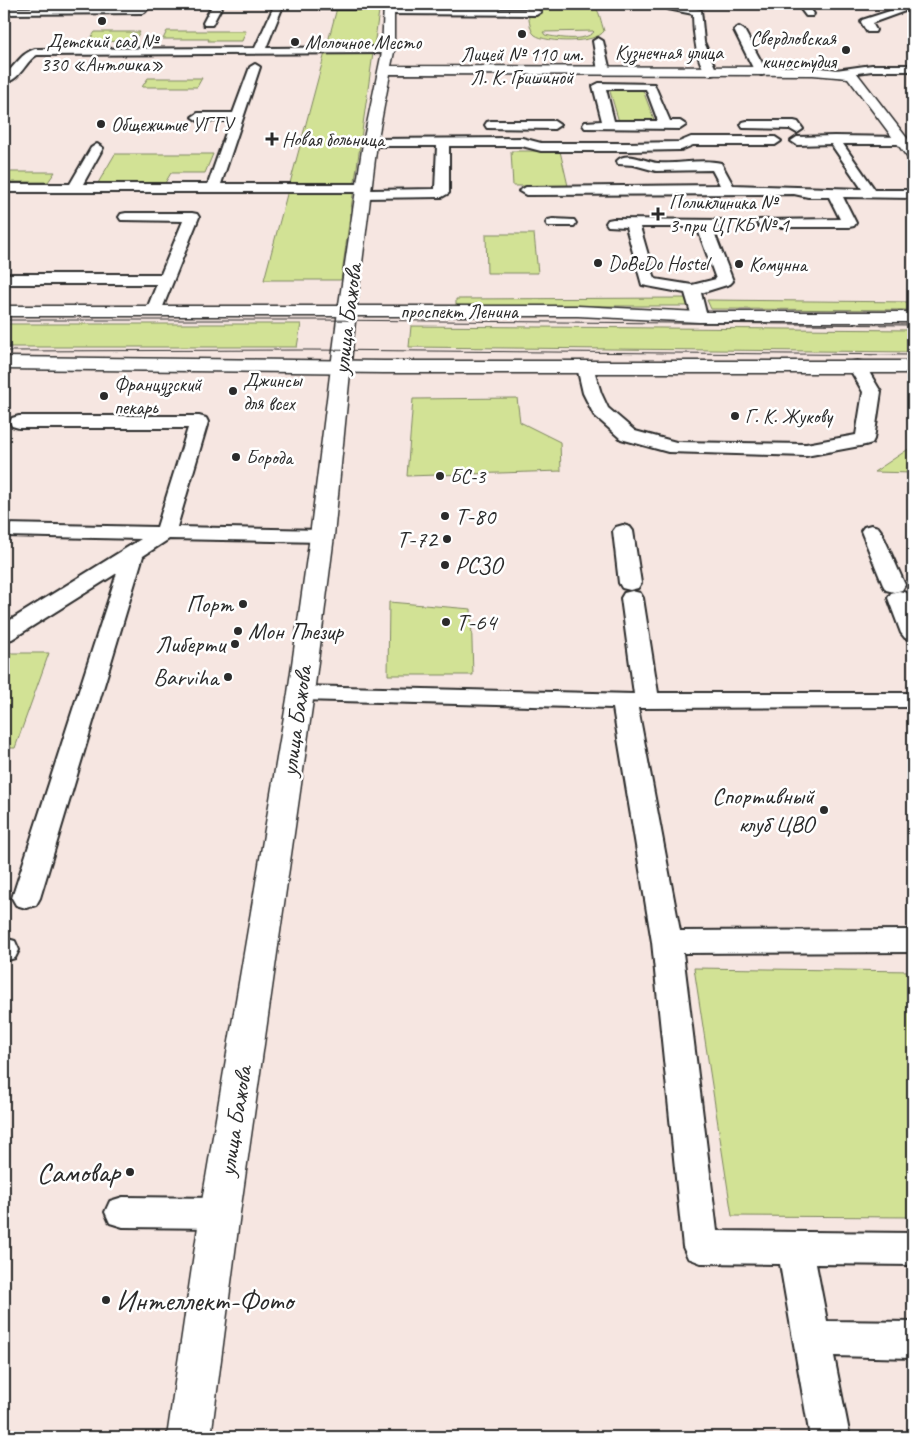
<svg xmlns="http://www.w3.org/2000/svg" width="917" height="1441" font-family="Caveat,sans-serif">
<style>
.green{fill:#d2e295;stroke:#7e8660;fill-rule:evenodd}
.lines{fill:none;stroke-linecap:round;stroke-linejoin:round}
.service-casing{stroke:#2b2b2b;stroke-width:4}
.minor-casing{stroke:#2b2b2b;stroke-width:3}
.tertiary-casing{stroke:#2b2b2b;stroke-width:3}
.secondary-casing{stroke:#2b2b2b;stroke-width:3}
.service{fill:#fff;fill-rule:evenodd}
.minor{fill:#fff;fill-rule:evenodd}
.tertiary{fill:#fff;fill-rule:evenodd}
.secondary{fill:#fff;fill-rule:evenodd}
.tram{stroke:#2b2b2b;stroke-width:1}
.poi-dot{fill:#2b2b2b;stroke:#fff;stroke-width:2}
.labels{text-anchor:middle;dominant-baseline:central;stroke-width:5;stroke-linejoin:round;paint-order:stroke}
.far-poi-label{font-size:20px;fill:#2b2b2b;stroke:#fff;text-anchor:start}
.far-street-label{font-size:20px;fill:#2b2b2b;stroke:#fff}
.street-label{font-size:24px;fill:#2b2b2b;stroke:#fff}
.poi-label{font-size:24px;fill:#2b2b2b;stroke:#fff;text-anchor:end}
.near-poi-label{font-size:29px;fill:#2b2b2b;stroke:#fff;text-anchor:end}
</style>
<rect width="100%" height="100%" fill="#f6e6e1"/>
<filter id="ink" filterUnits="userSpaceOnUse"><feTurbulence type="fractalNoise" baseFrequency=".02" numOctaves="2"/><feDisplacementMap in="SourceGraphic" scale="10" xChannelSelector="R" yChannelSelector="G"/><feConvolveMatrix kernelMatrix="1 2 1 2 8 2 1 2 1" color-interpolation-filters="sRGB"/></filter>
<g filter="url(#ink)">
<g class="green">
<polygon points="368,4 380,4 341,280 264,280 337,8 367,7"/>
<path d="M531,4H543L538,5L537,8H584L582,5L575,4C601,4 597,9 604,31C596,44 546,43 535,35C529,31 529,15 527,8ZM543,32L593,31L594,32C584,42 559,38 545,35Z"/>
<polygon points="167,31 246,31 242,41 208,41 209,39 163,39"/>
<polygon points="95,32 140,32 134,41 88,42"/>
<polygon points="148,78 202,78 197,87 142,87"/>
<polygon points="609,88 642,88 655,122 619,122"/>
<polygon points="511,151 560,151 568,186 513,186"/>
<polygon points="115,154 213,154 205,173 171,173 165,183 98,183"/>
<polygon points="4,172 55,172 48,182 4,182"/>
<polygon points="486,234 534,234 538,273 487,273"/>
<polygon points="686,298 688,306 456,306 456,299"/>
<polygon points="707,300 913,302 913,310 711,309"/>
<polygon points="4,324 301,324 297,347 4,347"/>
<polygon points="411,326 913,330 913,352 409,347"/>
<polygon points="517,398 520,422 560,442 561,471 407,476 413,399"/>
<polygon points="913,446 913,473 874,472"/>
<polygon points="389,602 471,609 473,675 388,675"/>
<polygon points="4,653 49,653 15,748 4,748"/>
<polygon points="694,968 913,971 913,1217 732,1216"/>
</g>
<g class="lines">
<g class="service-casing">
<g id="service">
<polygon points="142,4 152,4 145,12 142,13 4,14 4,8 139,7"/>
<polygon points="213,4 223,4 212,25 204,25 203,23"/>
<path d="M275,4H281L283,6L266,48L388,47L393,50L388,53L37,55C25,61 21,80 4,83V75C16,66 21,53 35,49L255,48Z"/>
<polygon points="318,4 391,4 393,6 388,9 321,9 318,8"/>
<path d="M665,4H675L701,10L704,42L717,72L715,74L711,75C696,71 693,27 693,14L668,9Z"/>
<polygon points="797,4 807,4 814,14 812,16 806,16"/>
<polygon points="887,4 897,4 905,11 872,23 876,30 875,32 867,32 861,22 862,20 893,10"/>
<polygon points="388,9 536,9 541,12 536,15 385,14 385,10"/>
<polygon points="739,27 744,30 767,72 765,74 761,75 755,72 734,30"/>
<polygon points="598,38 603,41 610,71 604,74 598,71 593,41"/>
<polygon points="255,64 260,67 221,184 364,184 369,185 371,188 370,190 435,189 437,146 366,146 364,143 370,139 522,138 541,143 628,143 679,142 691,137 775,137 781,141 775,145 693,145 681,150 628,151 541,151 522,146 449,146 449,193 442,197 363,198 358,197 356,194 357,192 4,192 4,184 70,184 91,148 97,144 103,148 83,184 208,184 230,121 198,121 192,117 198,113 233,113 250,67"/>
<polygon points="872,65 913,65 913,71 872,71 836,76 830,73 836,70"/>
<path d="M599,83L654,84L670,121H680L686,125L680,129L585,128L583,125L585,122L602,121L593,86ZM606,89H646L658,121H614Z"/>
<polygon points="491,121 554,121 560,125 554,129 487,128 485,125 487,122"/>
<polygon points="747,121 794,121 798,122 803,129 797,133 790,129 743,128 741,125 743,122"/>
<path d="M834,136L906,137L908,140L902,144H843L875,190H913V198L843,197L856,223L854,226L849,227H764L759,226L757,223L759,220L840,219L829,197H808L794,194L526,195L519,191L526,187L720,185L712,170L656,171L634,165L618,164L617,161C626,150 646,162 658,163C678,165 701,158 721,163L733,185L862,189L831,144L797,145L791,141L797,137Z"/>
<polygon points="126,213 192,213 197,214 199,217 160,314 148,314 146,311 157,284 4,284 4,274 161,274 183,221 121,220 119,217 121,214"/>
<polygon points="553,219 574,220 576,223 574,226 548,226 546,223 548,220"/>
<path d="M613,219L723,220L725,223L723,226L712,227L733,281L730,284L701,293L707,317L705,320H693L685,293L642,285L626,227L608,226L606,223L608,220ZM640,227H697L716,279L692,285L655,279Z"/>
<polygon points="857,361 863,362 881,392 874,439 872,443 865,445 806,456 668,452 621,439 594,415 583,393 577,367 580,363 586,362 592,363 601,393 608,408 635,431 676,442 806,444 856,435 863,392 848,366 851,362"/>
<polygon points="19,416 199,416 206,418 208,422 177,527 322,530 329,532 333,536 329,540 322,542 169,539 143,556 40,898 36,905 26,908 16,905 12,898 117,573 12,639 4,641 4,624 141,539 4,536 4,524 157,527 188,428 19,428 12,426 10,422 12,418"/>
<polygon points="623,525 630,527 633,531 641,583 638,588 630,590 622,588 619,583 613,531 616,527"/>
<polygon points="871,525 878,527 881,531 905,585 902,590 894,592 886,590 883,585 861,531 864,527"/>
<polygon points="632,591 640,593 643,598 658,693 913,693 913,707 638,708 680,931 913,930 913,952 683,953 717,1231 913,1233 913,1265 816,1264 827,1321 913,1322 913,1358 834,1356 850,1437 810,1437 780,1264 701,1263 688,1258 683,1247 652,942 613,708 301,700 292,698 289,693 292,688 301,686 634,694 621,598 624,593"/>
<polygon points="899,591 907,593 913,605 913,640 905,638 901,633 888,598 891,593"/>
<polygon points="4,938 15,941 19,950 15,958 4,961"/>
<polygon points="123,1197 220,1198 233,1202 238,1213 233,1224 220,1228 123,1227 110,1223 105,1212 110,1201"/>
</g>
</g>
<g class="minor-casing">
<polygon id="minor" points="384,4 394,4 394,52 391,66 813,67 856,72 913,146 913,159 908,158 848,78 813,75 390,74 377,143 356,311 353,315 347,316 341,315 338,311 363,143 382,52"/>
</g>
<g class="tertiary-casing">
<polygon id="tertiary" points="347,306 353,307 356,311 334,536 314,693 240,1213 211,1437 167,1437 200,1213 288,693 310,536 338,311 341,307"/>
</g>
<g class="secondary-casing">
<g id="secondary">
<polygon points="4,306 578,306 699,312 913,312 913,322 699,322 578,316 4,316"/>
<polygon points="4,357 383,361 913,361 913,373 383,373 4,369"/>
</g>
</g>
<use href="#service" class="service"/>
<use href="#minor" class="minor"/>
<use href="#tertiary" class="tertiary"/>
<use href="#secondary" class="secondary"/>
<g class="tram">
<polyline points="4,320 318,320 913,325"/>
<polyline points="4,351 308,350 913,355"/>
</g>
</g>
</g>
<g class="poi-dot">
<circle cx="102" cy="21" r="5"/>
<circle cx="522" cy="34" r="5"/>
<circle cx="295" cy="42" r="5"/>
<circle cx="846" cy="50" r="5"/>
<circle cx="101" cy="124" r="5"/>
<path d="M269.5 131.5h5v5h5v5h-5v5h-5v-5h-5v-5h5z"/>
<path d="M655.5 206.5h5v5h5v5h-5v5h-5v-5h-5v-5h5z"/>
<circle cx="598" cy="263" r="5"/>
<circle cx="739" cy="264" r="5"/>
<circle cx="233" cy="391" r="5"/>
<circle cx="104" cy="396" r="5"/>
<circle cx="735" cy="416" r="5"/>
<circle cx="236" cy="457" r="5"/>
<circle cx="440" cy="476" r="5"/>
<circle cx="445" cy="516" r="5"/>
<circle cx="447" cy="539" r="5"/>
<circle cx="445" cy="565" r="5"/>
<circle cx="243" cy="604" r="5"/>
<circle cx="446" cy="622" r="5"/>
<circle cx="238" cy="631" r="5"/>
<circle cx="235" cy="644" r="5"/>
<circle cx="228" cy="677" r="5"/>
<circle cx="824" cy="810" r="5"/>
<circle cx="130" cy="1172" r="5"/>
<circle cx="106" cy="1300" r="5"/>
</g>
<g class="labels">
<g class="far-poi-label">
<text x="836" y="38" text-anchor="end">Свердловская<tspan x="836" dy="23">киностудия</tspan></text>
<text x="102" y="41" text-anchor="middle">Детский сад №<tspan x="102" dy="23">330 «Антошка»</tspan></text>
<text x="305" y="42">Молочное Место</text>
<text x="522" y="54" text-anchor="middle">Лицей № 110 им.<tspan x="522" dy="23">Л. К. Гришиной</tspan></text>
<text x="111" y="124">Общежитие УГГУ</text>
<text x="282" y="139">Новая больница</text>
<text x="669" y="202">Поликлиника №<tspan x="669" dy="23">3 при ЦГКБ № 1</tspan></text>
<text x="608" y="263">DoBeDo Hostel</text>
<text x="749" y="264">Комунна</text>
<text x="243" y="380">Джинсы<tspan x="243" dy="23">для всех</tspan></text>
<text x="114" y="384">Французский<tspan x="114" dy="23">пекарь</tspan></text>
<text x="745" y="416">Г. К. Жукову</text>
<text x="246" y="457">Борода</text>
<text x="450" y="476">БС-3</text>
</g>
<g class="far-street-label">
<text x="669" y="52">Кузнечная улица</text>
<text x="459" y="311">проспект Ленина</text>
</g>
<g class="street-label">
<text transform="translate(347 319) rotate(-83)">улица Бажова</text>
<text transform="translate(296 721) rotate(-82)">улица Бажова</text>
<text transform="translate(235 1121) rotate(-81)">улица Бажова</text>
</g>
<g class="poi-label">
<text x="455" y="516" text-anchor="start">Т-80</text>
<text x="437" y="539">Т-72</text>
<text x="455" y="565" text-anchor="start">РСЗО</text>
<text x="233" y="604">Порт</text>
<text x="456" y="622" text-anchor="start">Т-64</text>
<text x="248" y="631" text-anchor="start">Мон Плезир</text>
<text x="225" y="644">Либерти</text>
<text x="218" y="677">Barviha</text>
<text x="814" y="796">Спортивный<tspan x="814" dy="28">клуб ЦВО</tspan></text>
</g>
<g class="near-poi-label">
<text x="120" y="1172">Самовар</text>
<text x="116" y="1300" text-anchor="start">Интеллект-Фото</text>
</g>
</g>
<rect width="917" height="1441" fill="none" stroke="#fff" stroke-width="20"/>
<rect x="10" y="10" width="897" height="1421" fill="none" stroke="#2b2b2b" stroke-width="2" filter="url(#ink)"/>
</svg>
